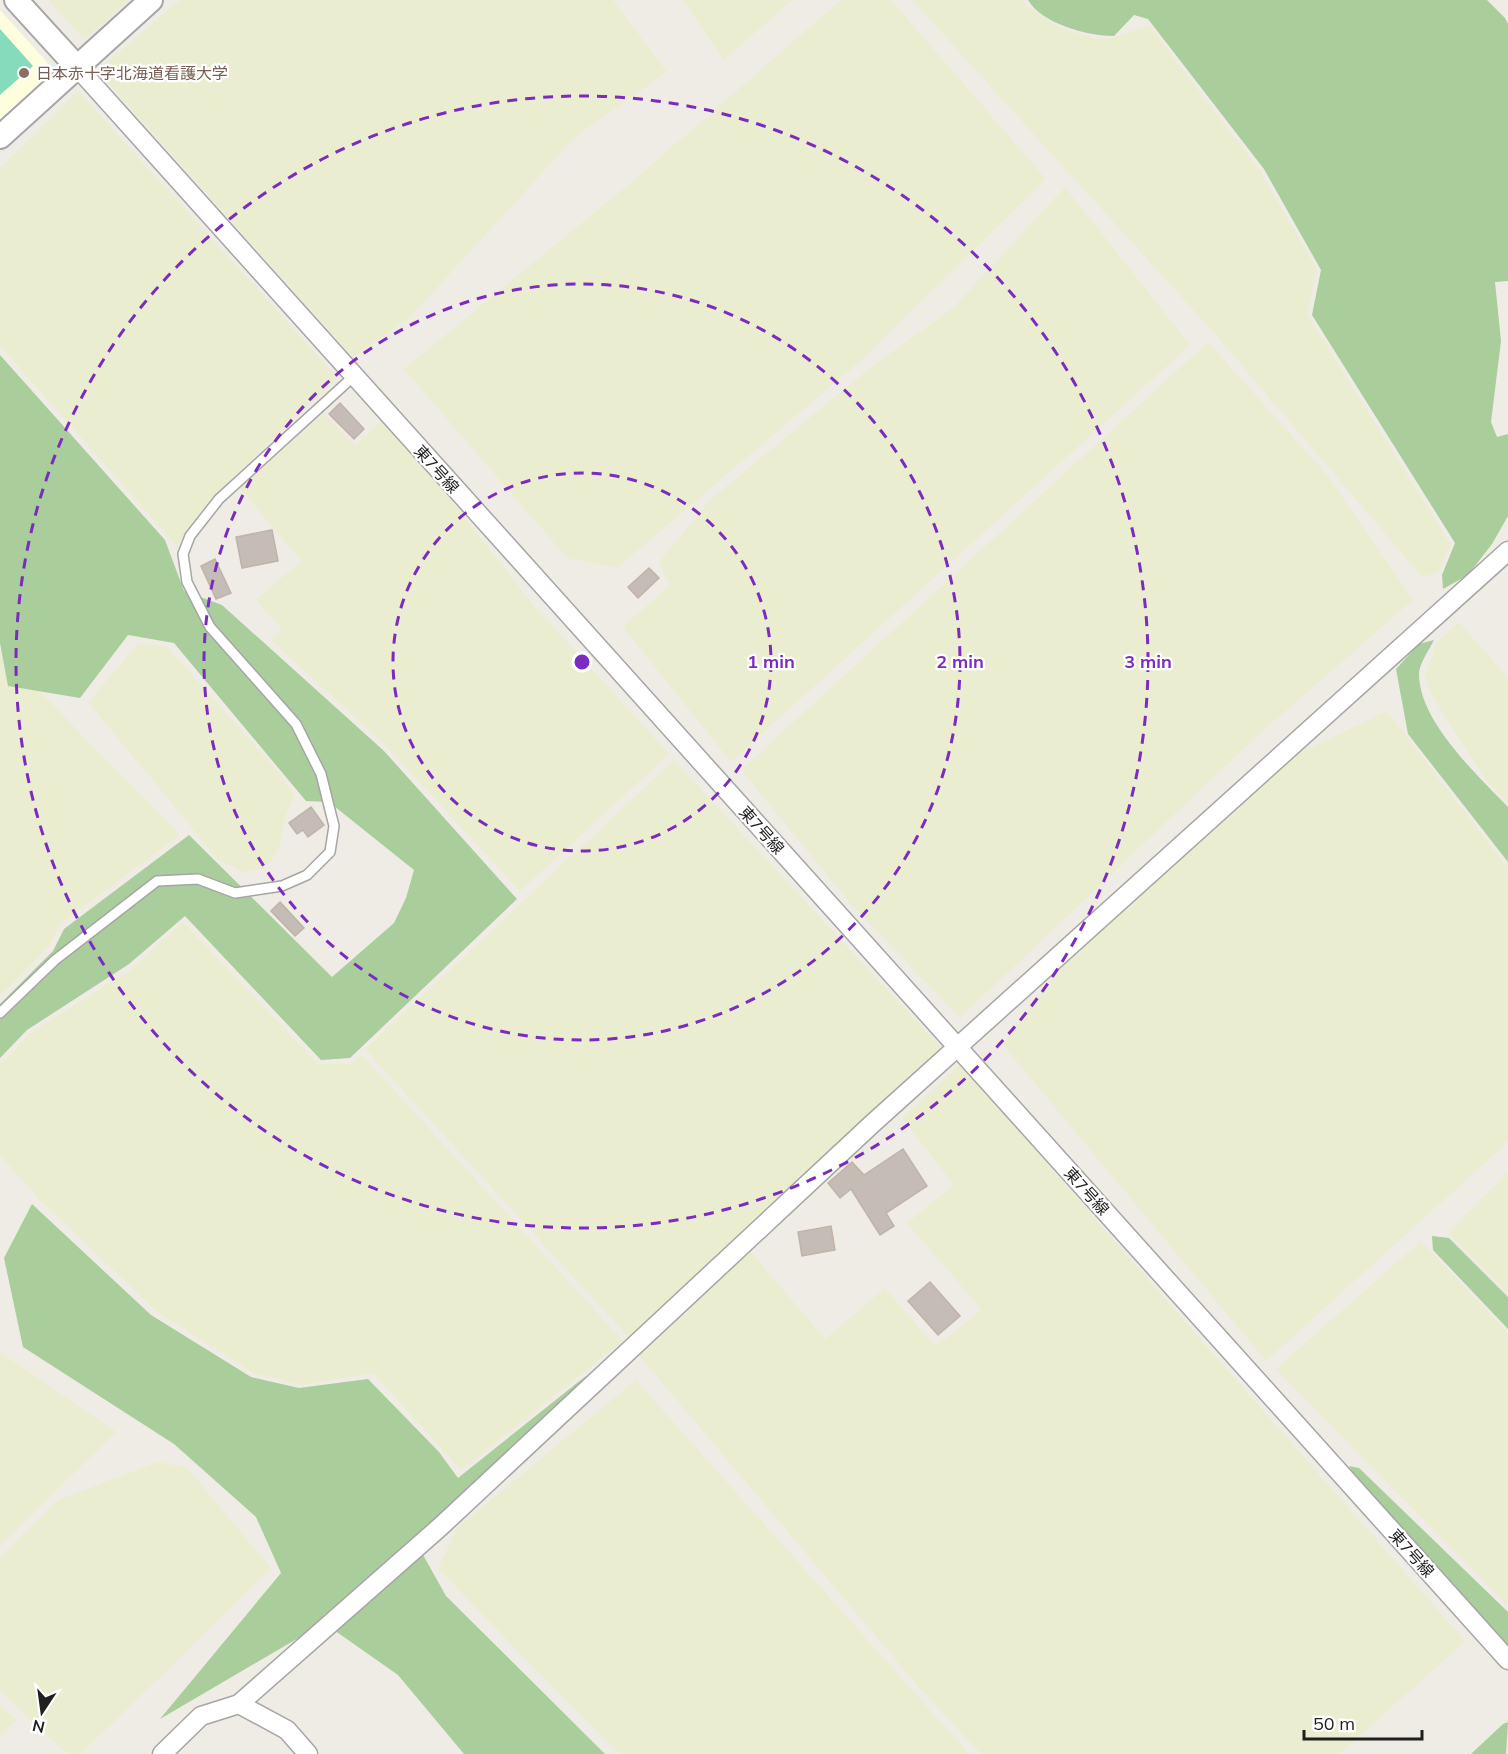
<svg xmlns="http://www.w3.org/2000/svg" width="1508" height="1754" font-family="Mulish,'Noto Sans JP',sans-serif">
<style>
.education{fill:#fefedf}
.farmland{fill:#ebedd1}
.forest{fill:#a9cd9b}
.pitch{fill:#85dcbc}
.building{fill:#c4bcb5;stroke:#c0b3a8;stroke-width:1.5}
.lines{fill:none;stroke-linecap:round;stroke-linejoin:round}
.service-casing{stroke:#a6a6a6;stroke-width:12}
.minor-casing{stroke:#a6a6a6;stroke-width:21}
.tertiary-casing{stroke:#a6a6a6;stroke-width:26}
.service{stroke:#fff;stroke-width:9}
.minor{stroke:#fff;stroke-width:18}
.tertiary{stroke:#fff;stroke-width:22}
.ring{fill:none;stroke:#7b2cbf;stroke-width:3;stroke-dasharray:10 8}
.education-dot{fill:#8d6e63;stroke:#fff;stroke-width:2}
.labels{text-anchor:middle;dominant-baseline:central;stroke-width:4.5;stroke-linejoin:round;paint-order:stroke}
.education-label{font-size:16px;fill:#785e54;stroke:#fff;text-anchor:start}
.street-label{font-size:16px;fill:#1f1f1f;stroke:#fff}
.centre{fill:#7b2cbf;stroke:#fff;stroke-width:3}
.ring-label{font-size:18px;text-anchor:middle;font-weight:bold;fill:#7b2cbf;stroke:#fff;stroke-width:4.5;stroke-linejoin:round;paint-order:stroke}
</style>
<rect width="100%" height="100%" fill="#efece5"/>
<polygon class="education" points="0,10 47,62 49,83 0,127"/>
<g class="farmland">
<polygon points="48,0 129,0 84,39"/>
<polygon points="180,0 613,0 667,72 575,137 411,316 353,357 97,71"/>
<polygon points="683,0 792,0 724,60"/>
<polygon points="841,0 891,0 1046,179 859,362 617,568 567,558 404,369 628,185"/>
<polygon points="912,0 1024,0 1027,6 1060,28 1096,39 1113,38 1149,25 1260,171 1317,269 1307,314 1451,545 1438,572 1422,577 1215,334"/>
<polygon points="78,91 338,378 210,499 177,546 0,346 0,168"/>
<polygon points="1065,187 1190,345 731,762 623,627 670,585 659,562 711,499 870,368 953,308"/>
<polygon points="1208,342 1327,475 1413,600 1258,735 960,1018 850,903 741,770"/>
<polygon points="323,413 355,446 385,417 535,607 669,754 520,891 387,747 271,640 282,629 256,600 301,561 240,488"/>
<polygon points="1459,622 1508,678 1508,803 1485,779 1433,697 1425,677 1437,642"/>
<polygon points="139,643 167,647 276,769 295,796 286,814 278,851 265,868 242,872 216,857 88,702"/>
<polygon points="0,651 180,835 60,924 49,946 0,996"/>
<polygon points="1387,711 1508,868 1508,1142 1266,1361 1003,1045 1068,957 1291,757"/>
<polygon points="674,760 945,1052 628,1337 365,1049"/>
<polygon points="183,922 318,1064 351,1064 362,1055 623,1341 461,1470 373,1373 301,1385 253,1373 156,1311 40,1200 0,1155 0,1065 30,1033 130,970"/>
<polygon points="960,1065 1465,1641 1340,1754 981,1754 917,1685 637,1353 750,1251 825,1339 885,1288 935,1346 982,1310 907,1223 954,1185 902,1118"/>
<polygon points="1508,1172 1508,1293 1448,1233"/>
<polygon points="1421,1241 1508,1333 1508,1606 1276,1369"/>
<polygon points="0,1352 116,1432 0,1546"/>
<polygon points="636,1380 969,1754 619,1754 438,1569 457,1528"/>
<polygon points="158,1462 187,1468 271,1568 81,1754 67,1754 0,1691 0,1557 58,1500"/>
<polygon points="0,1705 16,1720 0,1737"/>
</g>
<g class="forest">
<path d="M1028,0H1487L1505,18L1508,24V281L1495,282L1501,341L1491,422L1497,437L1508,434V516L1492,544L1468,575L1443,589L1442,575L1455,543L1312,315L1321,270L1264,169L1148,19L1134,15L1114,36C1088,36 1042,24 1028,0Z"/>
<polygon points="0,355 165,540 184,591 222,605 384,751 517,899 350,1058 321,1060 185,916 129,964 27,1030 0,1058 0,1004 53,951 64,929 189,835 332,977 394,923 406,898 414,870 329,802 306,801 174,643 128,635 80,698 8,686 0,643"/>
<path d="M1434,640C1429,650 1419,664 1419,674C1419,721 1477,775 1508,807V862L1408,734L1396,669L1419,644Z"/>
<polygon points="32,1204 151,1315 251,1377 299,1388 368,1379 439,1452 458,1478 587,1375 422,1553 446,1596 605,1754 464,1754 398,1675 324,1623 160,1719 281,1573 256,1517 174,1444 23,1347 4,1258"/>
<polygon points="1432,1236 1449,1238 1508,1297 1508,1329 1433,1250"/>
<polygon points="1349,1466 1359,1468 1508,1612 1508,1646 1493,1634 1360,1485"/>
<polygon points="1508,1722 1506,1754 1471,1754 1503,1724"/>
</g>
<polygon class="pitch" points="0,29 33,66 0,95"/>
<g class="building">
<polygon points="340,403 364,429 354,439 329,414"/>
<polygon points="272,530 278,561 242,568 236,537"/>
<polygon points="215,559 231,593 216,599 201,566"/>
<polygon points="649,568 659,578 638,598 628,587"/>
<polygon points="311,807 324,825 308,837 303,830 297,834 289,823"/>
<polygon points="280,902 304,928 295,936 271,911"/>
<polygon points="903,1149 927,1186 886,1213 894,1226 880,1235 851,1189 840,1198 828,1183 852,1162 864,1175"/>
<polygon points="831,1226 835,1250 802,1256 798,1232"/>
<polygon points="930,1282 960,1316 938,1335 908,1301"/>
</g>
<g class="lines">
<g class="service-casing">
<polyline id="service" points="0,1013 55,960 157,881 198,879 235,893 282,886 307,875 330,852 334,826 321,774 296,724 210,627 187,582 183,554 190,536 219,499 354,376"/>
</g>
<g class="minor-casing">
<g id="minor">
<polyline points="77,67 1508,1660"/>
<polyline points="239,1704 440,1527 872,1124 1508,551"/>
<polyline points="162,1754 201,1716 239,1704 287,1730 308,1754"/>
</g>
</g>
<g class="tertiary-casing">
<g id="tertiary">
<polyline points="16,0 77,67"/>
<polyline points="0,137 151,0"/>
</g>
</g>
<use href="#service" class="service"/>
<use href="#minor" class="minor"/>
<use href="#tertiary" class="tertiary"/>
</g>
<g class="ring">
<circle cx="582" cy="662" r="189"/>
<circle cx="582" cy="662" r="378"/>
<circle cx="582" cy="662" r="566"/>
</g>
<circle class="education-dot" cx="24" cy="73" r="6"/>
<g class="labels">
<g class="education-label">
<text x="36" y="73">日本赤十字北海道看護大学</text>
</g>
<g class="street-label">
<text transform="translate(437 469) rotate(48)">東7号線</text>
<text transform="translate(762 830) rotate(48)">東7号線</text>
<text transform="translate(1087 1191) rotate(48)">東7号線</text>
<text transform="translate(1412 1553) rotate(48)">東7号線</text>
</g>
</g>
<circle cx="582" cy="662" r="9" class="centre"/>
<g class="ring-label">
<text x="771" y="668">1 min</text>
<text x="960" y="668">2 min</text>
<text x="1148" y="668">3 min</text>
</g>
<g transform="translate(42 1712) rotate(193)" stroke="#ffffff" stroke-width="4.5" paint-order="stroke">
<path d="M0-4.5L10 22L0 15L-10 22Z" fill="#1f1f1f"/>
<text y="-9" font-size="16" font-weight="bold" text-anchor="middle" fill="#1f1f1f">N</text>
</g>
<path d="M1304 1730v9h118v-9" fill="none" stroke="#1f1f1f" stroke-width="3"/>
<text x="1313" y="1730" font-size="18" fill="#1f1f1f" stroke="#ffffff" stroke-width="4.5" paint-order="stroke">50 m</text>
</svg>
